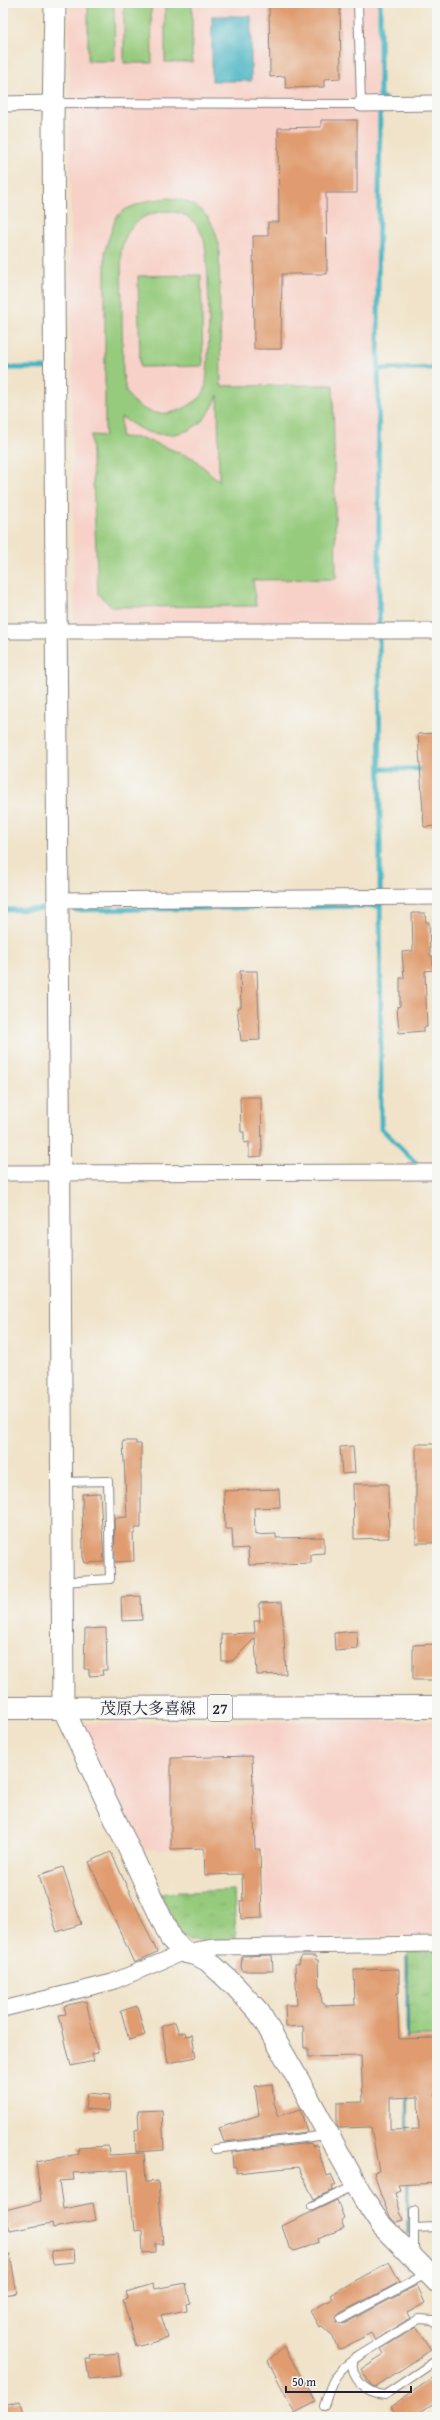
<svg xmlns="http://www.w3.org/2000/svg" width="440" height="2420" font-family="'Gentium Book Plus','Noto Serif JP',serif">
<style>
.built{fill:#f7d1c7}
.grass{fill:url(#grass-tufts);stroke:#5c765c}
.pitch{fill:#96cb7d;stroke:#5c765c;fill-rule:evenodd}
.water{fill:#46b4c2;stroke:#346b7e}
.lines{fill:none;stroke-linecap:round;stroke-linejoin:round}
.stream{stroke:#46b4c2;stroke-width:5}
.building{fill:#e09c70;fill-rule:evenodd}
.lane-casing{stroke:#898282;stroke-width:10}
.street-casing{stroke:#898282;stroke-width:17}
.secondary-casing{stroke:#898282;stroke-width:23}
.primary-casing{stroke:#898282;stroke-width:24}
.lane{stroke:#fff;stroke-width:8}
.street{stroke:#fff;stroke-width:15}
.secondary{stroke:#fff;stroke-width:21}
.primary{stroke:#fff;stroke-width:22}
.labels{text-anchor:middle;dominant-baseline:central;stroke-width:4;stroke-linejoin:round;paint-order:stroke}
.shield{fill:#f6f6f2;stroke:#626272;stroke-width:1}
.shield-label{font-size:15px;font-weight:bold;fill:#22223b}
.street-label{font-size:16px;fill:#22223b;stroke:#f6f6f2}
</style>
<defs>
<pattern id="grass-tufts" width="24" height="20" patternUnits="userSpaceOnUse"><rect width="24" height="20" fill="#96cb7d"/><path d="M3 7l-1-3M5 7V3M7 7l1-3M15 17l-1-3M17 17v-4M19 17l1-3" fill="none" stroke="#81ae6d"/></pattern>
</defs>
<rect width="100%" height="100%" fill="#f6f6f2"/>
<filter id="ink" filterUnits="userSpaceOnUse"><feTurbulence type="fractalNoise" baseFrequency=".025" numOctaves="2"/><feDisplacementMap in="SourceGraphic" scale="8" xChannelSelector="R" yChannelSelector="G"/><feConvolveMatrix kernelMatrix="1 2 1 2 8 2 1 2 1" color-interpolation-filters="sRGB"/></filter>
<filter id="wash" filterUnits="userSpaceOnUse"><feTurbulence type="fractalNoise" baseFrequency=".012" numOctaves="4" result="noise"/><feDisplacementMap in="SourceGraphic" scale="16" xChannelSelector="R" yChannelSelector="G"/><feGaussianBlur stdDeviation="0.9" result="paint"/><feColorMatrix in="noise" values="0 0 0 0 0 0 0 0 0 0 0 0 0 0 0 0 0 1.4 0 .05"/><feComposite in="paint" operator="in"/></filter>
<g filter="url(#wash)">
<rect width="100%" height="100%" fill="#f0e3c9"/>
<g class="built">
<polygon points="69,3 380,3 380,625 74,624"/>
<polygon points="437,1721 437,1936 265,1938 264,1848 139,1850 80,1723"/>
</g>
<g class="grass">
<polygon points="234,1890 236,1940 189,1941 181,1936 160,1893"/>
<polygon points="408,1952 437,1952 437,2036 408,2037"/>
</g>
<g class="pitch">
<polygon points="88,3 114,3 115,61 88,61"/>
<polygon points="124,3 151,3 152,63 124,63"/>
<rect x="165" y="3" width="27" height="59"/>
<path d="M169,198C199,201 212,216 219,244L221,386L333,385L336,579L253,580L256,606L112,607L98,594L91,435L105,436V250L116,217L126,209L147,201ZM166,211C186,212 195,219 203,237C210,253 211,374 204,392C201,398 193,403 188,406C167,419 140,415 127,393C125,388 124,380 123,375L121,251C127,225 140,214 166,211ZM218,395L219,481L193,458L142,438L121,437V417C130,422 142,432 152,433C185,439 207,425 218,395Z"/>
<polygon points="201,275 203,366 140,367 138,276"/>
</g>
<g class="water">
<rect x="212" y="16" width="39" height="65"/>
<polygon points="408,1956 409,2234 407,2234 406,1957"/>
</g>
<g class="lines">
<g class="stream">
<polyline points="380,3 380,98 384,98"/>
<polyline points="380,107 378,288 381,1128 422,1169"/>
<polyline points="3,368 46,368"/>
<polyline points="380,369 437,368"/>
<polyline points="380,769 437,769"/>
<polyline points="3,910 49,909"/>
<polyline points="75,910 380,906"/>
<polyline points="428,1175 437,1184"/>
</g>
</g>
<g id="blocks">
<g class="building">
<polygon points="269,3 340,3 341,78 324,79 324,87 286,88 285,76 270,77"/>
<polygon points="321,120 357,120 357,193 326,193 327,274 282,274 281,349 254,349 253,236 268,236 268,222 279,222 278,128 321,127"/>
<polygon points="436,733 437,826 424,827 418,734"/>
<polygon points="412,913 425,913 426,922 429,922 430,956 433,956 433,970 425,971 427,1027 424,1027 424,1031 399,1033 397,1007 400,1006 400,978 404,978 402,952 413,951"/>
<polygon points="240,971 257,971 260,1040 241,1041 237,1008 241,1007"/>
<polygon points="240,1097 261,1097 262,1156 249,1157 249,1142 244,1143 244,1132 241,1132"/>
<polygon points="123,1441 136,1441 136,1444 141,1444 141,1528 135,1528 135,1533 133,1534 134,1561 115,1562 114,1518 127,1517"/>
<rect x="416" y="1444" width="21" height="99"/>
<polygon points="353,1446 355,1473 342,1474 340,1447"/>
<polygon points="353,1484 388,1484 389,1538 354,1539"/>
<polygon points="279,1489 280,1507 254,1508 255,1535 276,1534 276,1538 324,1537 324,1553 311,1554 311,1563 249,1565 248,1548 233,1549 232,1529 225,1529 224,1491"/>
<polygon points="100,1493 104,1562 85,1563 83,1557 82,1494"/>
<polygon points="141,1596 142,1620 122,1621 121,1597"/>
<polygon points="282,1602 286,1674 257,1675 255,1638 232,1661 222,1661 221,1634 255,1633 254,1621 260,1621 259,1603"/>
<polygon points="106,1628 107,1670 102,1670 103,1675 89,1676 89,1669 84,1669 85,1629"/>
<polygon points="357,1631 358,1649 335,1651 334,1633"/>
<polygon points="437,1644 437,1680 413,1680 413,1645"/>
<polygon points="252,1756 255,1849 260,1849 262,1918 241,1919 240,1901 243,1901 242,1874 205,1875 204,1848 171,1849 171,1758"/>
<polygon points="111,1852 157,1952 134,1963 89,1862"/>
<polygon points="63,1867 81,1924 57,1932 39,1875"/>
<polygon points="272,1955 273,1971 243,1971 241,1968 242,1956"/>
<path d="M301,1956H315L316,1960H318L319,1988H321L322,2004H325V2006L355,2005L354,1970L399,1969V1993H397L399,2039L437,2038V2064H435L437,2183L398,2185L400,2191L395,2193L403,2221L396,2223L391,2218L381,2196L374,2172L379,2171L371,2127L339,2128L337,2126V2103L363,2102L361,2056L308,2057V2048H304L303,2026L286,2027L285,2005H297L295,1964H299ZM418,2097L419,2129L390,2130V2098Z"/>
<polygon points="86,2001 98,2053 92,2054 94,2061 71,2066 59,2015 66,2014 64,2006"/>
<polygon points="137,2006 145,2035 129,2040 121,2011"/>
<polygon points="175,2022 179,2033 185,2032 186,2036 192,2035 196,2057 168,2063 162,2026"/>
<polygon points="272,2084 274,2103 279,2116 300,2109 307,2132 224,2142 219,2128 259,2115 255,2086"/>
<polygon points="87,2093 110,2095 109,2111 85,2109"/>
<polygon points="162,2110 164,2150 136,2152 135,2130 139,2129 138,2111"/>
<polygon points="311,2143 312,2146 317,2145 326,2176 331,2174 336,2185 332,2187 333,2190 314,2199 298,2167 236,2173 236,2167 233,2168 232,2152"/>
<polygon points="108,2146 109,2155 144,2153 146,2182 158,2181 163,2244 156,2244 156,2252 143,2253 142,2230 135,2231 134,2220 132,2220 128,2170 73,2173 74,2180 59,2181 63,2209 93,2203 96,2220 53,2228 52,2223 10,2231 5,2210 41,2201 36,2162 79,2154 78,2148"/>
<polygon points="337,2200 344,2218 341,2220 344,2228 318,2239 319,2242 307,2247 294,2251 289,2247 282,2226"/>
<polygon points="74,2249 75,2262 53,2264 51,2251"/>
<polygon points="10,2255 17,2293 3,2295 3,2256"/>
<polygon points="389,2262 400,2282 338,2314 336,2322 344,2324 417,2285 425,2303 407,2313 410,2318 375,2340 371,2333 343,2348 338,2349 332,2335 322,2326 319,2327 310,2311 332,2299 330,2295"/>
<polygon points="186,2283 190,2303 186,2304 187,2310 161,2315 168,2338 136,2347 123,2300 128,2298 126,2292 153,2284 154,2289"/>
<polygon points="416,2327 431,2350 375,2387 371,2385 361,2369 384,2354 381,2349"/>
<polygon points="284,2346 305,2383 307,2382 316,2402 295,2413 268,2361"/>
<polygon points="118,2353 121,2376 89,2379 86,2359 91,2359 90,2356"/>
<polygon points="437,2375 437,2401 413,2417 397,2417 390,2407"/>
<polygon points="20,2401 23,2414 3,2417 3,2405"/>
</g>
</g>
</g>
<g filter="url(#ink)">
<use href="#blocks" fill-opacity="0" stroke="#898282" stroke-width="1"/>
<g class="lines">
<g class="lane-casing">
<g id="lane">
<polyline points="55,103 361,104 358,3"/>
<polyline points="62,1482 108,1481 110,1579 62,1582"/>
<polyline points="215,2149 327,2135"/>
<polyline points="312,2206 356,2185"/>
<polyline points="414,2211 414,2255"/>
<polyline points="414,2228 437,2227"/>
<polyline points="341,2319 428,2273"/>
<path d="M437,2324L433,2320L419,2319L359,2356L353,2360C350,2379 368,2394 385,2395L437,2360"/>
<path d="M324,2406C331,2384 333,2374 353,2360"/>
</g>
</g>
<g class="street-casing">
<g id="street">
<polyline points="3,104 53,103"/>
<polyline points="361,104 437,103"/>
<polyline points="3,631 437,631"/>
<polyline points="57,900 437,897"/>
<polyline points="3,1173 437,1172"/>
<polyline points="3,2009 112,1982 184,1952 215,1947 437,1944"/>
</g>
</g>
<g class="secondary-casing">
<polyline id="secondary" points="55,3 53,120 63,1708 171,1939 184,1952 197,1955 208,1961 235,1986 259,2012 298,2079 364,2199 382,2226 437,2282"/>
</g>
<g class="primary-casing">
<polyline id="primary" points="3,1708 437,1707"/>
</g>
<use href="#lane" class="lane"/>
<use href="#street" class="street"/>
<use href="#secondary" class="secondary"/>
<use href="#primary" class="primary"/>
</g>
</g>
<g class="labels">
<rect class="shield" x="208" y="1695" width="24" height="26" rx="3"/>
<g class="shield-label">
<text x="220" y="1708">27</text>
</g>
<g class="street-label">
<text x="148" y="1708">茂原大多喜線</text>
</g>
</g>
<rect width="440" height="2420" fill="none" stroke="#f6f6f2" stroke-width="16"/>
<path d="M286 2386v6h125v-6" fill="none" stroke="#22223b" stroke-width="2"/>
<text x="292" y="2386" font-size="12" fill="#22223b" stroke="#f6f6f2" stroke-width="3" paint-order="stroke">50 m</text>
</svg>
